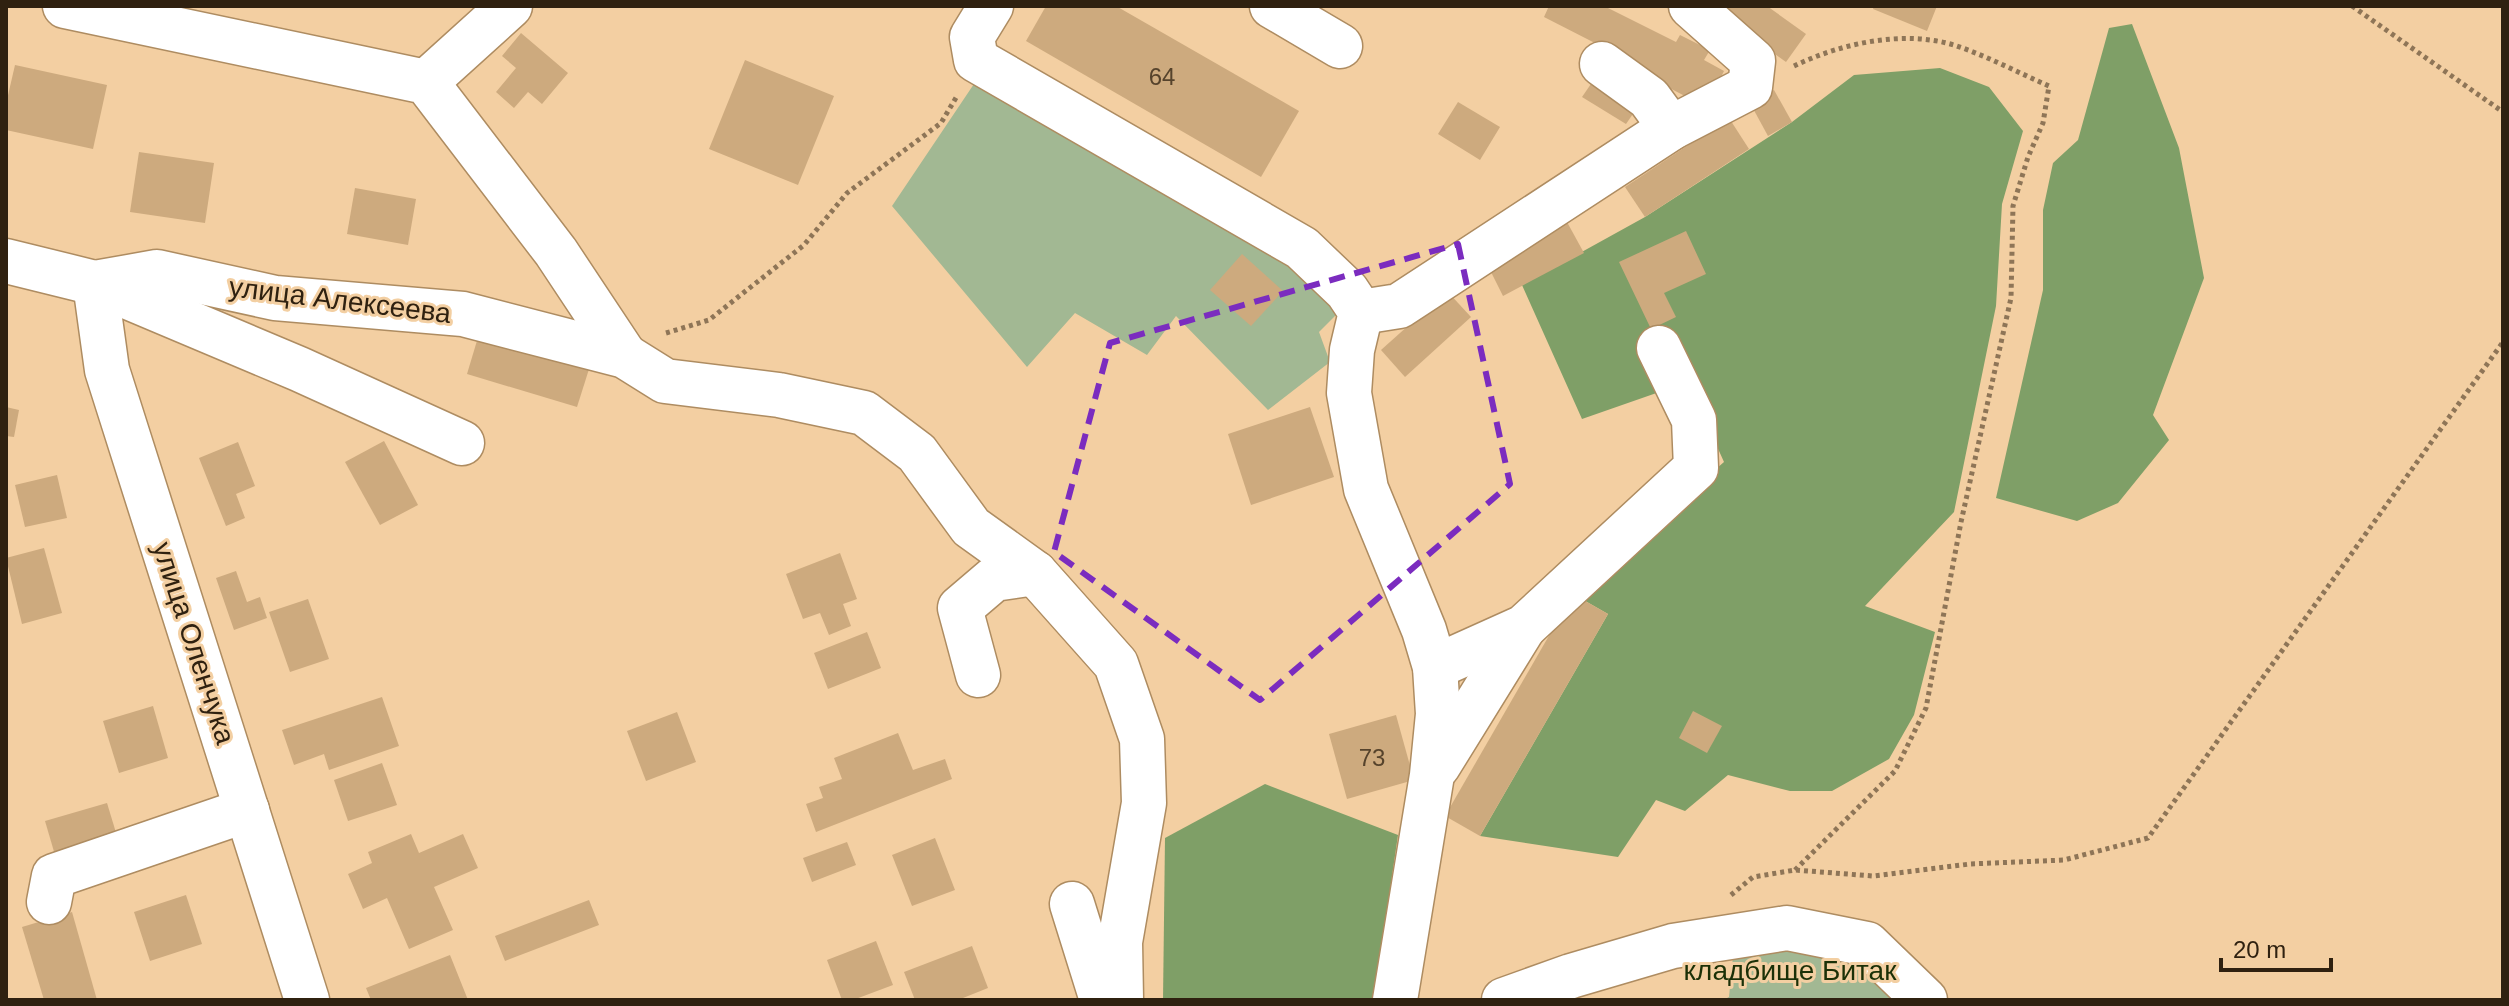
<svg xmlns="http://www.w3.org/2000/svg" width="2509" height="1006" font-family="Arial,sans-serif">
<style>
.green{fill:#a2b893}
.forest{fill:#7f9f67}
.building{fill:#cdaa7e}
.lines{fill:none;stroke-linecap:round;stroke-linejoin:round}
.minor-casing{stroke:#ae8c61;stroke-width:47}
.path{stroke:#8e7557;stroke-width:5;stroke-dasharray:4 4;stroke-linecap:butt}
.minor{stroke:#fff;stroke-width:44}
.marked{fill:none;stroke:#7b2cbf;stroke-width:6;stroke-dasharray:16 10;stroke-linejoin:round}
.labels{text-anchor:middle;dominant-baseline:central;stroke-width:6;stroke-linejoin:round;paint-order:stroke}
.number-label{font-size:24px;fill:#56432c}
.street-label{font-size:28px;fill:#2f2110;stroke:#f3cfa2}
.park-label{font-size:28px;fill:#1b3007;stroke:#f3cfa2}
</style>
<rect width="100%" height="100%" fill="#f3cfa2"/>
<g class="green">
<polygon points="982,72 1288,253 1341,310 1319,332 1330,362 1268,410 1176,316 1147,355 1075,313 1027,367 892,206"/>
<polygon points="1800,938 1859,959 1911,1000 1723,1000 1729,997 1734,946"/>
</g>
<g class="forest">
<polygon points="2132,24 2179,148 2204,278 2153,415 2169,440 2118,503 2077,521 1996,498 2043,290 2043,210 2053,163 2078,140 2109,28"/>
<polygon points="1940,68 1989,87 2023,131 2002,204 1996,306 1954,512 1865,606 1935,632 1914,715 1889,759 1832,791 1790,791 1728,775 1685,811 1656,800 1618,857 1480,836 1608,614 1573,594 1724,462 1688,382 1582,419 1522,285 1645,217 1792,122 1854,75"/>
<polygon points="1265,784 1398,835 1374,1000 1163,1000 1165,838"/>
</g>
<g class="building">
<polygon points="1046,6 1116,6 1299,111 1261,177 1026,41"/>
<polygon points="1549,6 1604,6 1676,42 1680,35 1710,50 1704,60 1724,71 1706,107 1633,69 1636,64 1544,17"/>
<polygon points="1709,6 1767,6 1806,34 1786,62"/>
<polygon points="1874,6 1937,6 1927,31 1873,9"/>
<polygon points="521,33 568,73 542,104 528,92 514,108 496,92 516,68 502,56"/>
<polygon points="745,60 834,96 798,185 709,149"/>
<polygon points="15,65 107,85 93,149 6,130 6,104"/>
<polygon points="1593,81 1637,108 1626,124 1582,97"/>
<polygon points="1774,90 1792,122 1768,136 1750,103"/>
<polygon points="1458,102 1500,127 1480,160 1438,134"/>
<polygon points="1729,118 1749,149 1645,217 1625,187"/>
<polygon points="139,152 214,163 205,223 130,212"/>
<polygon points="355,188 416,199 408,245 347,234"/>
<polygon points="1567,222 1584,253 1503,296 1487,264"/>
<polygon points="1686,231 1706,274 1664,293 1676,317 1651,329 1619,262"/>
<polygon points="1242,254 1283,291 1251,326 1210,290"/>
<polygon points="1447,291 1471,317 1405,377 1381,350"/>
<polygon points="479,334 590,366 577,407 467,374"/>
<polygon points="6,407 19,410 14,437 6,436"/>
<polygon points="1310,407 1334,477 1251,505 1228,434"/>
<polygon points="384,441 418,505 380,525 345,462"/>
<polygon points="238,442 255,486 236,494 245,518 226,526 199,458"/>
<polygon points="57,475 67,518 25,527 15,485"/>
<polygon points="44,548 62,613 22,624 6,558"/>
<polygon points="840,553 857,599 843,604 851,626 829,635 820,613 803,619 786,574"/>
<polygon points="236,571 247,602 260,597 267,618 234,630 216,578"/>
<polygon points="1573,594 1608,614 1480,836 1445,816"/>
<polygon points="308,599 329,659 290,672 269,612"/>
<polygon points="867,632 881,668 828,689 814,653"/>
<polygon points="382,697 399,746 329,770 324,754 294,765 282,730"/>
<polygon points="153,706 168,758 119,773 103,721"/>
<polygon points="1693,711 1722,726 1707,753 1679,738"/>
<polygon points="677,712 696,762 646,781 627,731"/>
<polygon points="1396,715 1414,780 1347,799 1329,734"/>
<polygon points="898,733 913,770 945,759 952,779 816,832 806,804 823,798 819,787 842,779 834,758"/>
<polygon points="382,763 397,805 348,821 334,780"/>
<polygon points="107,803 117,836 55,855 45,821"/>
<polygon points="411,834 419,853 463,834 478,868 434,887 453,930 409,949 387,898 363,909 348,874 372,863 368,852"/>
<polygon points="935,838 955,890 912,906 892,855"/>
<polygon points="847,842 856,865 812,882 803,858"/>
<polygon points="186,895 202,944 150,961 134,912"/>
<polygon points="589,900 599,925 505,961 495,936"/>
<polygon points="72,912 97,1000 44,1000 22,927"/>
<polygon points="876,941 893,985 853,1000 842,1000 827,960"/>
<polygon points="972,946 988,988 958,1000 915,1000 904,972"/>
<polygon points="450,955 468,1000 371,1000 366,988"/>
</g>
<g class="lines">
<g class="minor-casing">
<g id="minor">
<polyline points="65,6 426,82 556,252 625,356"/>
<polyline points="991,6 972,37 976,60 1302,248 1347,291 1361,312 1352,350 1349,393 1366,489 1424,630 1435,667 1438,714 1432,775 1395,1000"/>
<polyline points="1272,6 1340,46"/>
<polyline points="1602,64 1649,98 1671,128"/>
<polyline points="426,82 510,6"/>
<polyline points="6,261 95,283 157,272 275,298 463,314 625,356 665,381 779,395 864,413 917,453 971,527 1035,573 1116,664 1142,739 1144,803 1120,942 1121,1000"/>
<polyline points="95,283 107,370 307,1000"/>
<polyline points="95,283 299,369 462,443"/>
<polyline points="1361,312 1399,306 1671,128 1750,87 1753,61 1691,6"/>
<polyline points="1435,667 1524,627 1696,468 1694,420 1659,348"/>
<polyline points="978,675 960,608 994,579 1035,573"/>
<polyline points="1438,766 1524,627"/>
<polyline points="49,902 54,876 247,810"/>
<polyline points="1072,904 1102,1000"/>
<polyline points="1504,1000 1571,976 1673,946 1787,928 1867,944 1925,1000"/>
</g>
</g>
<g class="path">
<polyline points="2352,6 2503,112"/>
<path d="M1794,66C1842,43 1905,29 1957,46C1989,57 2019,73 2049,86L2043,123L2028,157L2013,206L2011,298L1961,522L1926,708L1895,771L1795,870"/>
<polyline points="666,333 709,320 804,245 847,193 941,123 957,96"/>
<polyline points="1731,895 1753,877 1795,870 1873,876 1970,864 2064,860 2148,838 2503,342"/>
</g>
<use href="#minor" class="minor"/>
</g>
<path class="marked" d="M1458,244L1510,484L1260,700L1054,552L1110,343Z"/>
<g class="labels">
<g class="number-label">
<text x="1162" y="76">64</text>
<text x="1372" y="757">73</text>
</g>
<g class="street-label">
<text transform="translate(340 300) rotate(7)">улица Алексеева</text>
<text transform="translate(194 643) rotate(72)">улица Оленчука</text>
</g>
<g class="park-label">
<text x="1790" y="970">кладбище Битак</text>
</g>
</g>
<rect width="2509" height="1006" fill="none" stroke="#2f2110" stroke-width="16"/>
<path d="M2221 958v12h110v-12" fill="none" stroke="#2f2110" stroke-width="4"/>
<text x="2233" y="958" font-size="24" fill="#2f2110" stroke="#f3cfa2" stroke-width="6" paint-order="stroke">20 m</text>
</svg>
